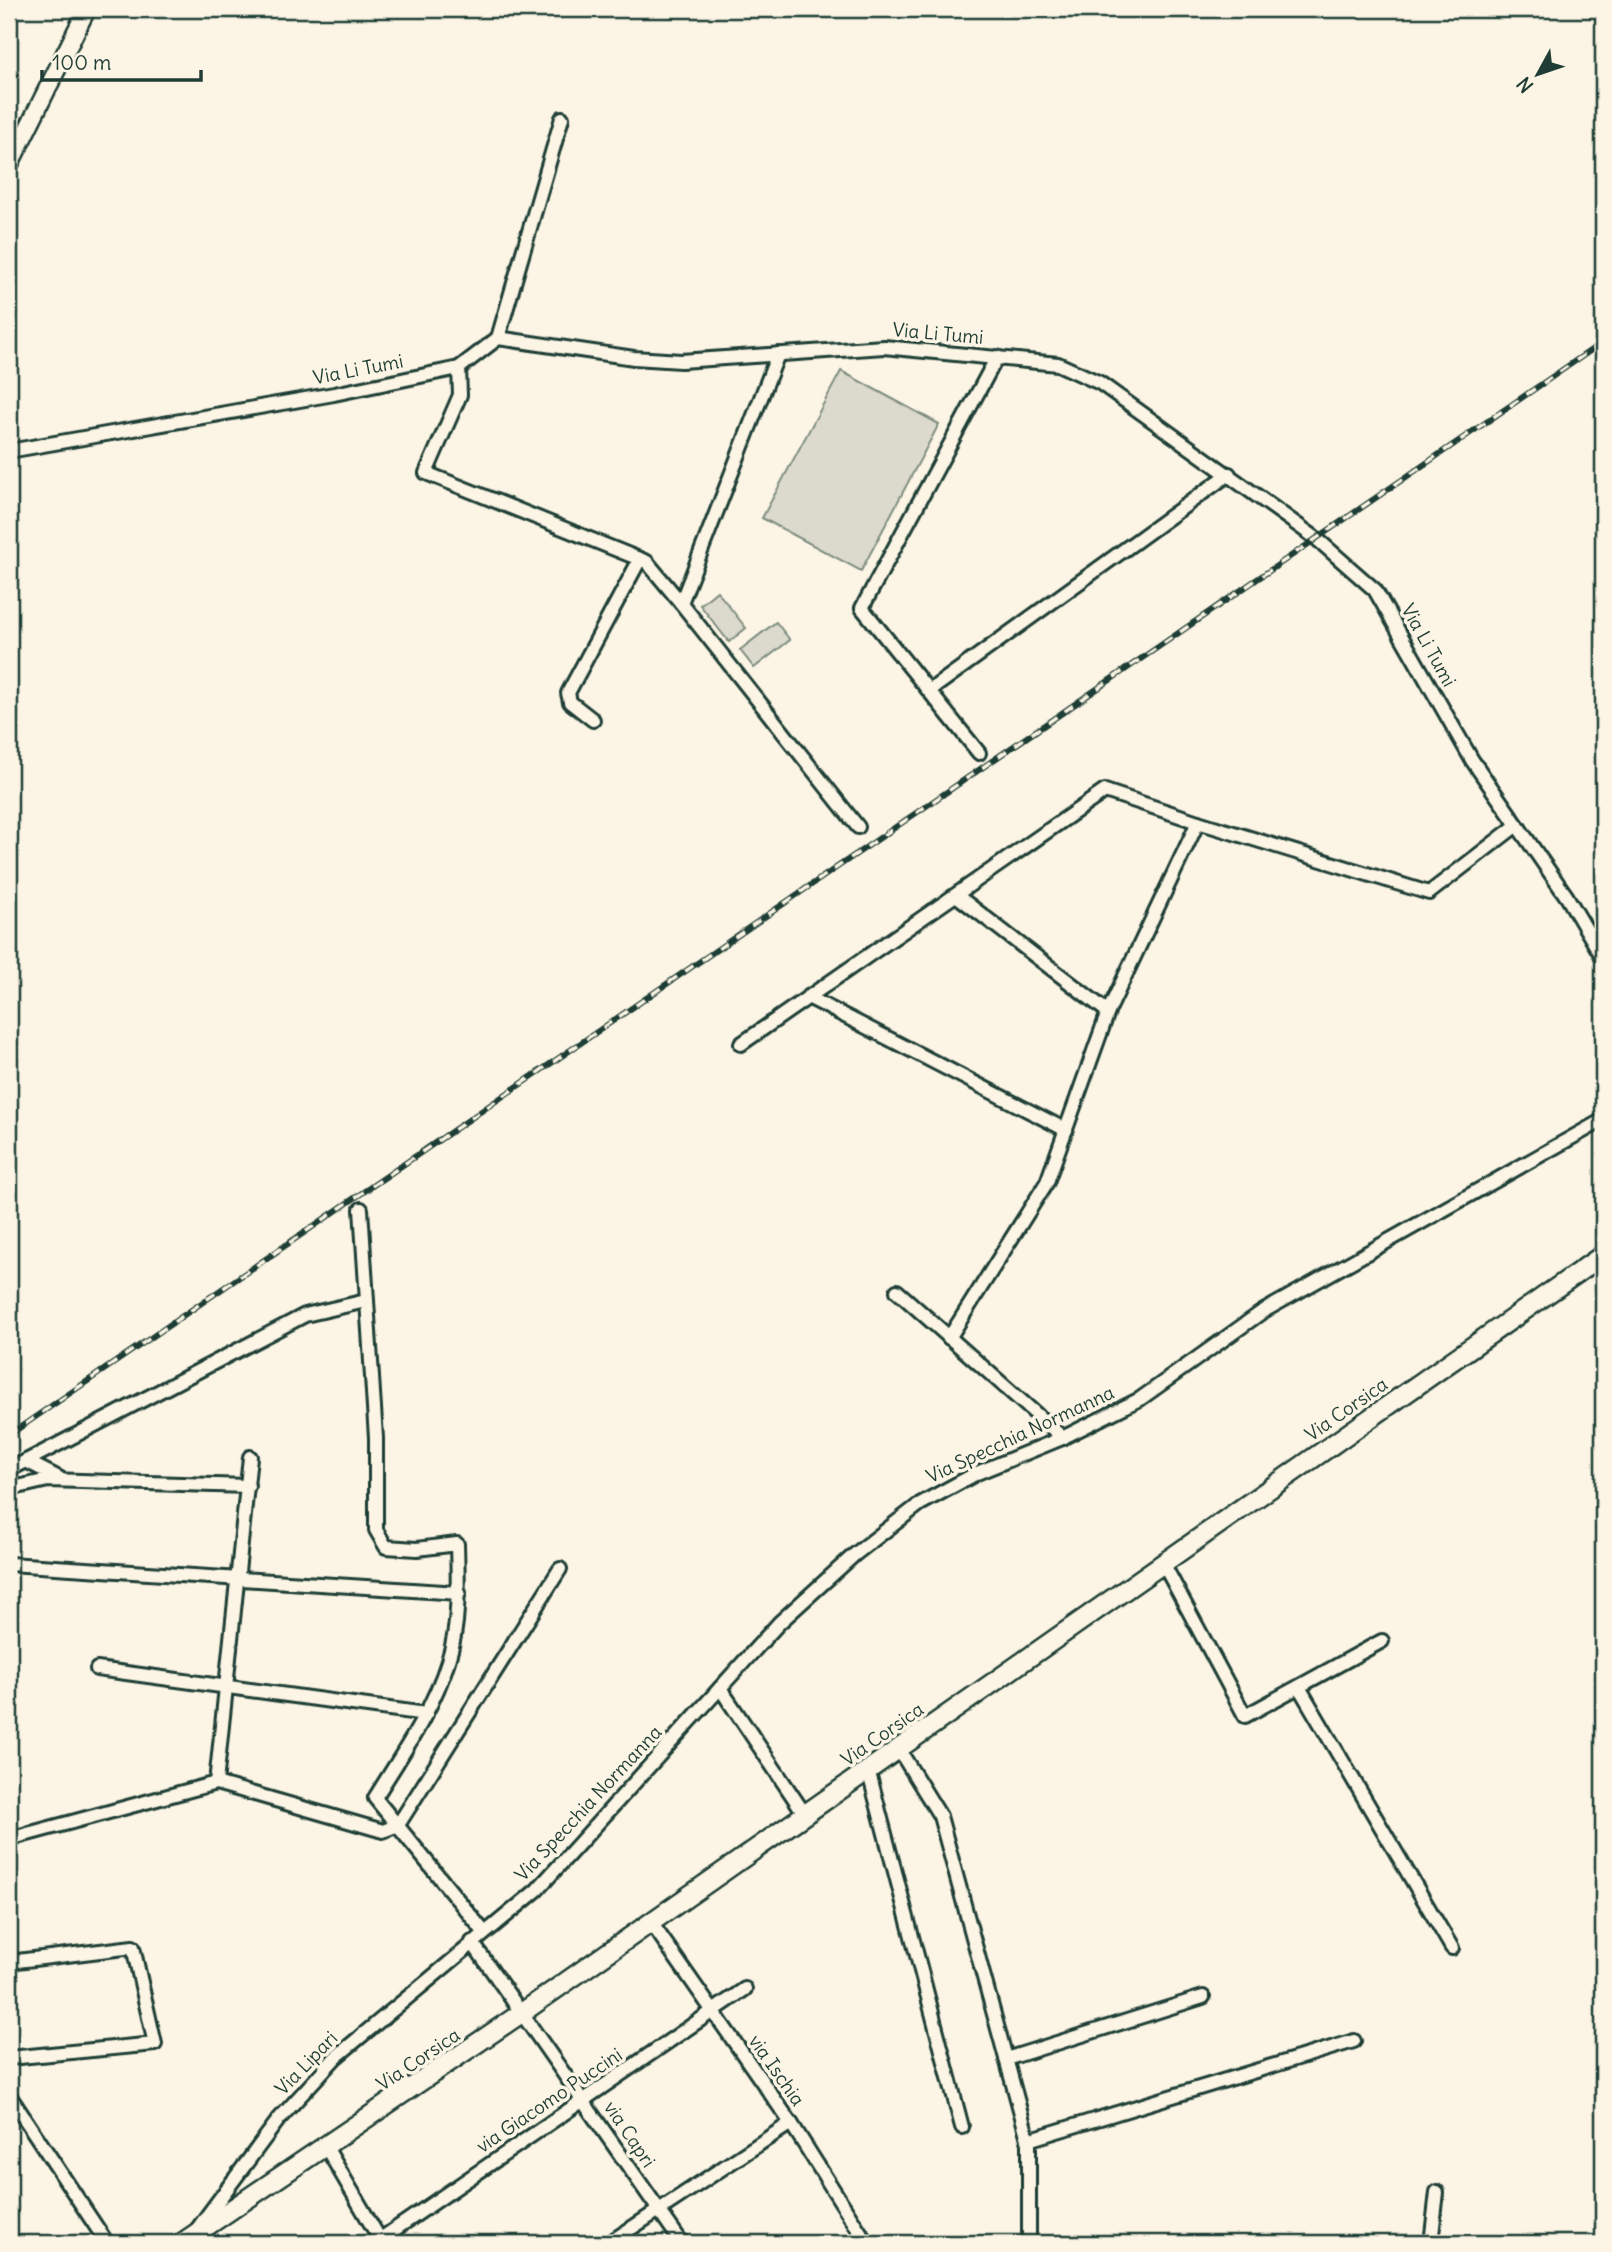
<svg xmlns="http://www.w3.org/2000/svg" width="1612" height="2252" font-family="Delius,sans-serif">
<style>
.green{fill:#dcdacc;stroke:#7e8c80;stroke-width:2}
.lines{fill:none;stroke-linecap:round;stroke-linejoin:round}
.minor-casing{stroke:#1f3d34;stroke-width:18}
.tertiary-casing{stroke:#1f3d34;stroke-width:21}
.secondary-casing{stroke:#1f3d34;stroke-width:23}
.minor{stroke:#fcf5e5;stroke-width:12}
.tertiary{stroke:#fcf5e5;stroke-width:16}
.secondary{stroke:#fcf5e5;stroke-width:18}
.rail-casing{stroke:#1f3d34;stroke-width:6}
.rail{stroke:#fcf5e5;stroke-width:3.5;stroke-dasharray:10;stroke-linecap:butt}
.labels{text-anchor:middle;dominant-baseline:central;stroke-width:7;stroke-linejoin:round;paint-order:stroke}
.street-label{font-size:19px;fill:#1f3d34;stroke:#fcf5e5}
</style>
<rect width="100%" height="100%" fill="#fcf5e5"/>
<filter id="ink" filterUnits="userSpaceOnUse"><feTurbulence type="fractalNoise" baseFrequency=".0143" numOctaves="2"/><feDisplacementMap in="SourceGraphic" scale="14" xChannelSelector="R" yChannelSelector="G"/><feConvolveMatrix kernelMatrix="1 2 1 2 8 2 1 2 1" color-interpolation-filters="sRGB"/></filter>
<g filter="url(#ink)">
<g class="green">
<polygon points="841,371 939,424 861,571 762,518"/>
<polygon points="717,591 746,628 729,642 700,605"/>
<polygon points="776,622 790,640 754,668 740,650"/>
</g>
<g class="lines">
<g class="minor-casing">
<g id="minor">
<polyline points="498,338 562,118"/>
<polyline points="778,354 681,603 858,827"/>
<polyline points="459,368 460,395 426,473 647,562 681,603"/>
<polyline points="9,451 334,394 459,368 498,338 634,358 681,361 884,347 1058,364 1100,383 1317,539 1375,590 1472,760 1567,897 1603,958"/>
<polyline points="929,691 1229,474"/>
<polyline points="593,720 570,702 568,693 640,559"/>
<polyline points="979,753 862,608 997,357"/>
<polyline points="956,895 1108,1012"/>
<polyline points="808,997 1066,1130"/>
<polyline points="741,1044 1105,791 1198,822"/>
<path d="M361,1209L376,1438V1530L386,1547L417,1549L457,1544C458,1582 460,1624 448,1661C433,1710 402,1754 375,1798L484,1932"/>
<polyline points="897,1291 1063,1438"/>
<polyline points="949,1338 1047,1182 1108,1012 1198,822 1429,893 1517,825"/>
<polyline points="26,1461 59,1478"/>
<polyline points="9,1470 305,1315 366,1301"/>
<polyline points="9,1489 48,1480 248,1486"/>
<polyline points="1163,1563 1245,1716 1382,1641"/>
<polyline points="9,1564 459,1593"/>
<polyline points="97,1669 426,1714"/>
<polyline points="1299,1687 1452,1948"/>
<polyline points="720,1688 804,1813"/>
<polyline points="898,1748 940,1816 1029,2143 1029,2243"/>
<polyline points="868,1769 962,2127"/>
<polyline points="216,1783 250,1457"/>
<polyline points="9,1839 216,1783 383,1831 398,1825 560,1569"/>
<polyline points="650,1921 791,2123 867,2243"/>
<polyline points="472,1942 682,2243"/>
<polyline points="9,1962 133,1947 155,2044 9,2058"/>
<polyline points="1006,2059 1203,1997"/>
<polyline points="9,2095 107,2243"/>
<polyline points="1028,2140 1354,2041"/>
<polyline points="326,2147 382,2243"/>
<polyline points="198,2228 279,2119 336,2057 537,1890 779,1623 854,1555 920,1504 977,1473 1060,1439 1140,1399 1262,1312 1603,1120"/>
<polyline points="375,2243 745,1989"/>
<polyline points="609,2243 791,2123"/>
<polyline points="1431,2243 1437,2192"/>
</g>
</g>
<g class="tertiary-casing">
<polyline id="tertiary" points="9,166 87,9"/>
</g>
<g class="secondary-casing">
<polyline id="secondary" points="182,2243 523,2012 1603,1255"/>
</g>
<use href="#minor" class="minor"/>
<use href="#tertiary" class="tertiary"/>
<use href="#secondary" class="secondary"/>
<g class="rail-casing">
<polyline id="rail" points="9,1435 1603,342"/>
</g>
<use href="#rail" class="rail"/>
</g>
</g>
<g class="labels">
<g class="street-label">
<text transform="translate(938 333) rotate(5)">Via Li Tumi</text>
<text transform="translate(358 369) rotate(-11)">Via Li Tumi</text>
<text transform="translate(1429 645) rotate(61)">Via Li Tumi</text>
<text transform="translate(1346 1409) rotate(-35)">Via Corsica</text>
<text transform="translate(1020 1434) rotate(-25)">Via Specchia Normanna</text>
<text transform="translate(882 1734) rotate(-35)">Via Corsica</text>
<text transform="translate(588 1803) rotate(-47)">Via Specchia Normanna</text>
<text transform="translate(418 2059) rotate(-34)">Via Corsica</text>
<text transform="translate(306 2063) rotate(-46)">Via Lipari</text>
<text transform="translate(777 2070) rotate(55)">via Ischia</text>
<text transform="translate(549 2100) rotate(-34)">via Giacomo Puccini</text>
<text transform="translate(630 2134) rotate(56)">via Capri</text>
</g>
</g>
<rect width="1612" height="2252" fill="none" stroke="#fcf5e5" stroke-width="35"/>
<rect x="18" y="18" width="1577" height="2217" fill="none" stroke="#1f3d34" stroke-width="2.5" filter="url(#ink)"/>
<g transform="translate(1538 74) rotate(230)" stroke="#fcf5e5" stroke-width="5" paint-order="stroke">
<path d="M0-5L12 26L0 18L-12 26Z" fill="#1f3d34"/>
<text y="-10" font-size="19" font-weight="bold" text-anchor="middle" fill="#1f3d34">N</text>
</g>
<path d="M42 70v10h159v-10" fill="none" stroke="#1f3d34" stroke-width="3.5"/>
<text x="52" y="70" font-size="21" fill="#1f3d34" stroke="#fcf5e5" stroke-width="5" paint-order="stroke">100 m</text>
</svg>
